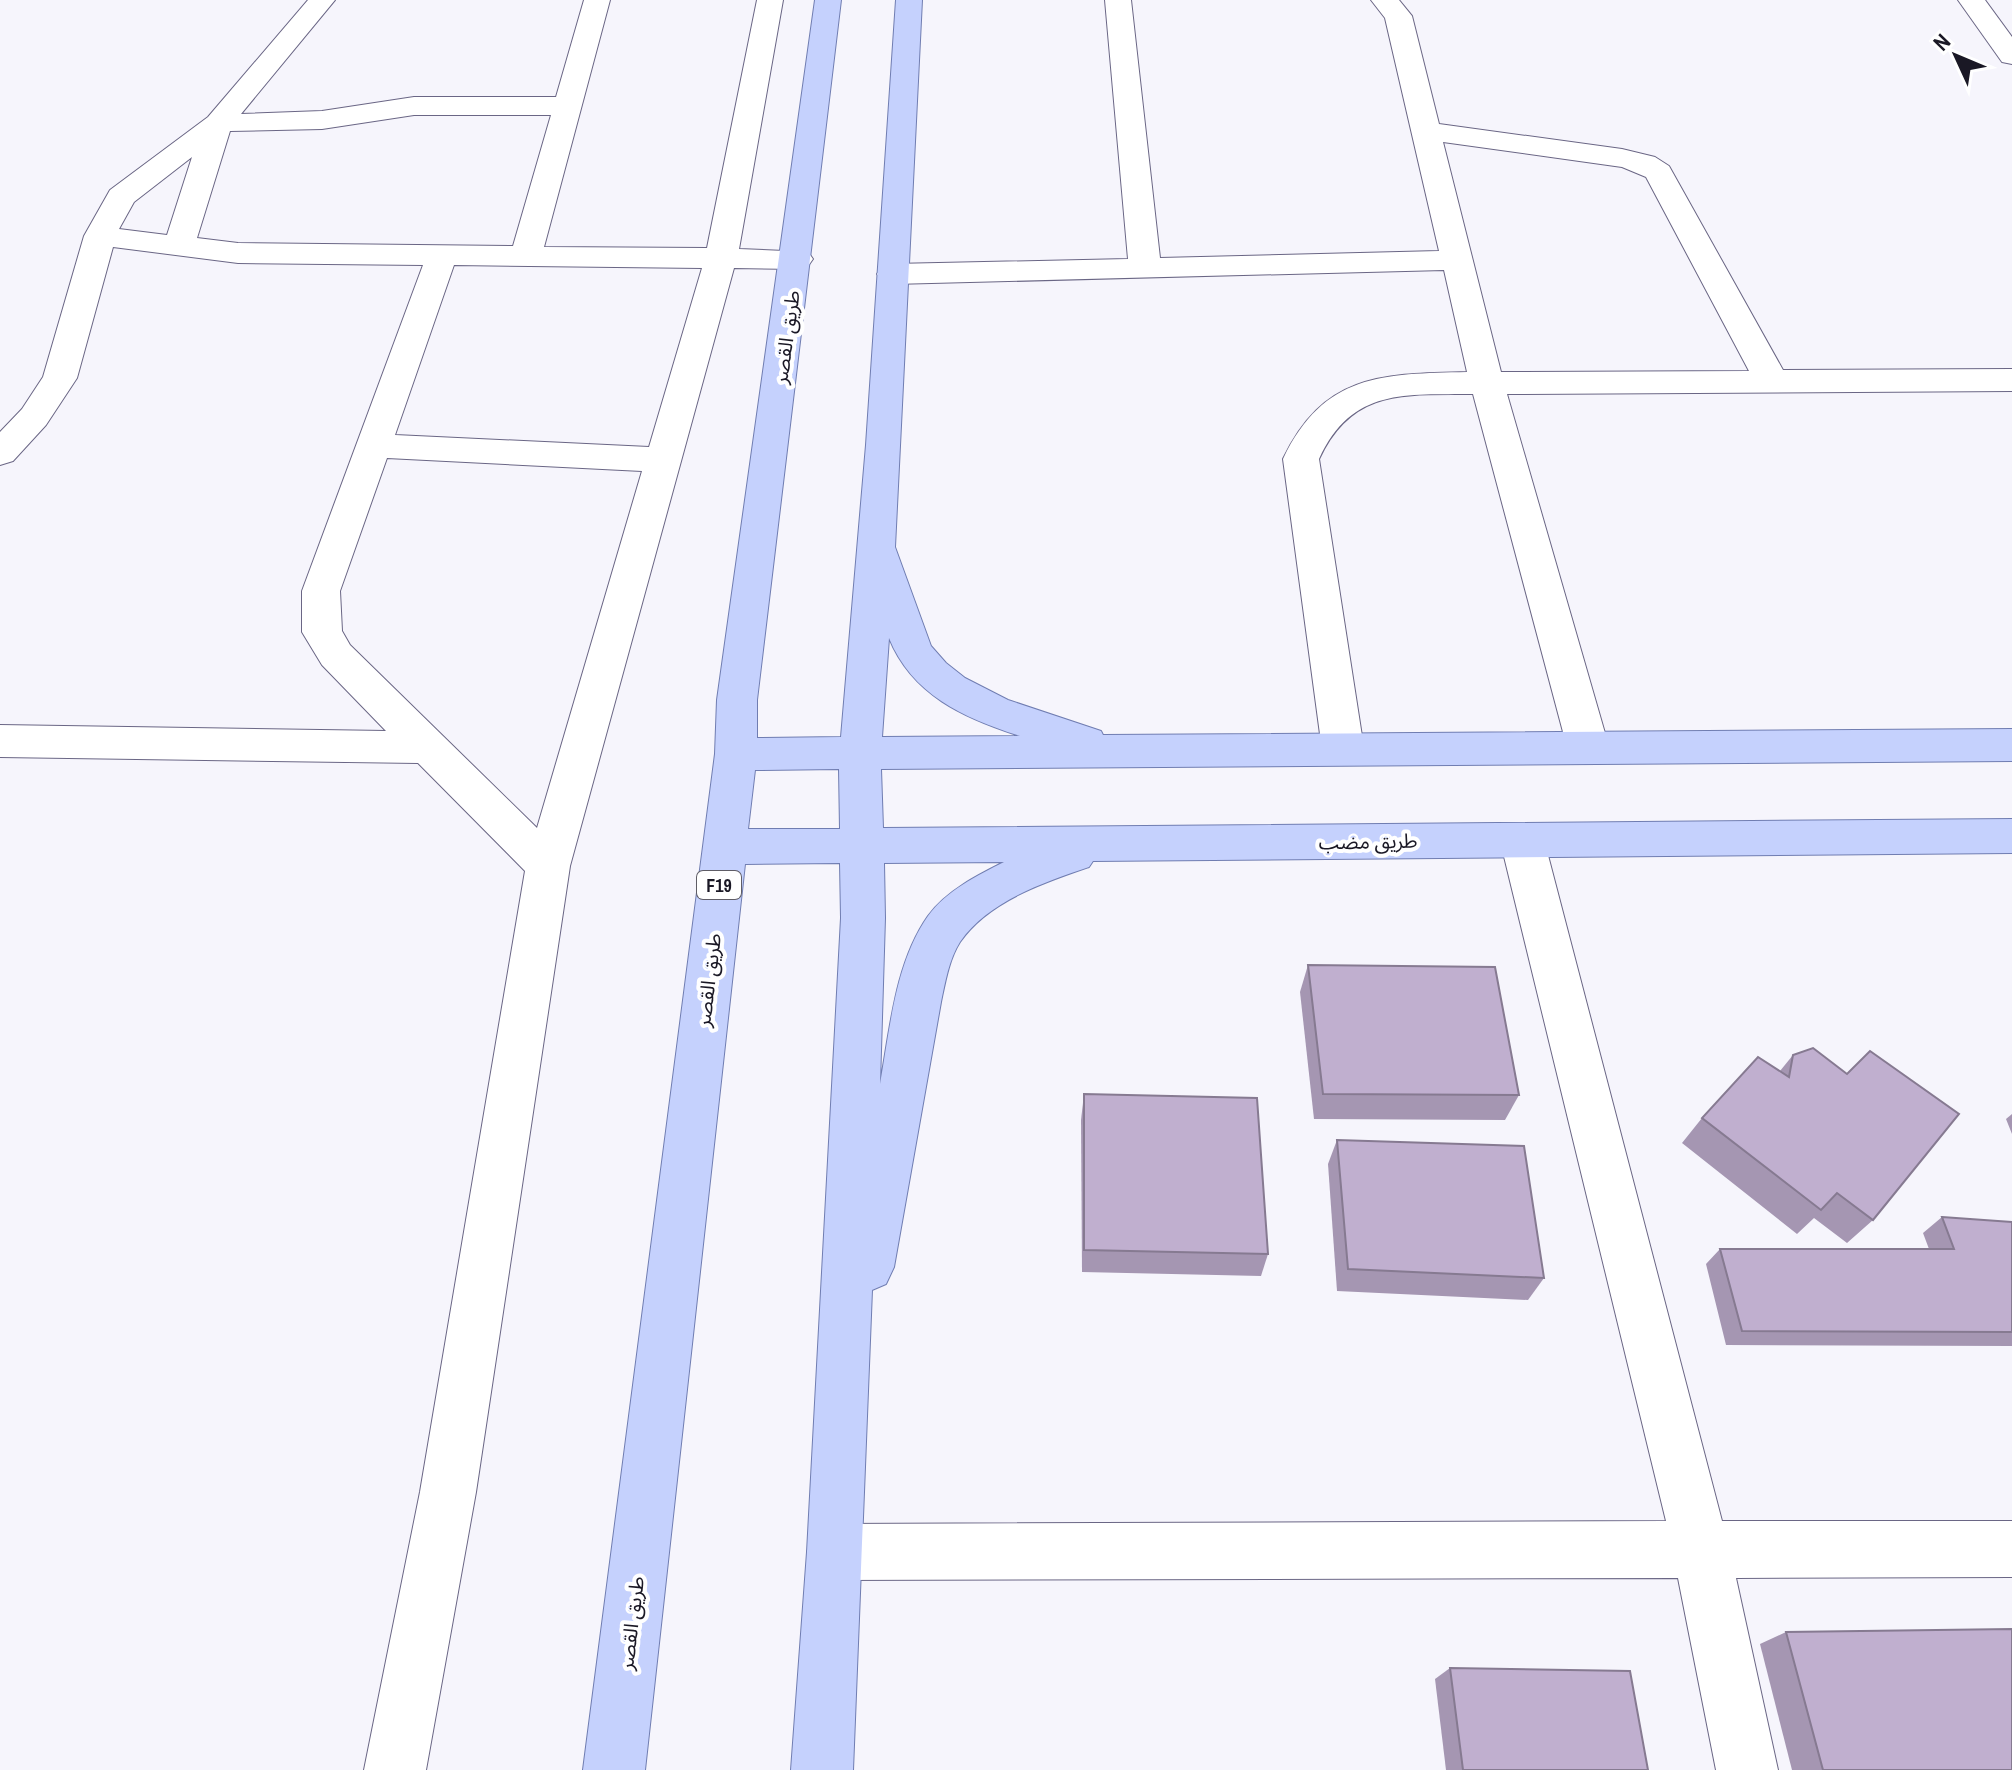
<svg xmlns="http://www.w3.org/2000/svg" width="2012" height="1770" font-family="'Archivo Narrow','Noto Sans Arabic',sans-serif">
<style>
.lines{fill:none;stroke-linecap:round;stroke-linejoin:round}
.minor-casing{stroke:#6a6685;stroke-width:2}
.major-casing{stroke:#707db1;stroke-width:2}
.minor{fill:#fff;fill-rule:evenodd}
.major{fill:#c5d1fd;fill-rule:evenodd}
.wall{fill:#a596b2}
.building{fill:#c0afcf;stroke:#867a91;stroke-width:2}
.labels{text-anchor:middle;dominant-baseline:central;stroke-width:8;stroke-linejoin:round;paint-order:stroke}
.shield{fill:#fff;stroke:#5f5d66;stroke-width:2}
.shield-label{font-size:18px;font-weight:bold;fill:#1a1825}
.street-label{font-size:20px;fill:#1a1825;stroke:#fff}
</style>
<rect width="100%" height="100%" fill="#f6f5fc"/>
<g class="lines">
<g class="minor-casing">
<g id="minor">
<path d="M308,0H335L241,114L322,111L414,97H556L584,0H610L544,247L707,248L757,0H783L739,249L808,252L813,259L808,266L797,269L734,268L570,866L476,1492L426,1770H364L420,1492L525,871L418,763L0,757V725L386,731L322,665L302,632V591L423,265L238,263L113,247L77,378L46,425L13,461L0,465V432L22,409L43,377L84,236L110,190L208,117ZM414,115H551L513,246L238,243L197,238L230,131L322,129ZM192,157L167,235L119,229L134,202ZM454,265L702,268L649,447L395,435ZM387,458L642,471L537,828L350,645L342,631L340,591Z"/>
<path d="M1105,0H1131L1160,258L1439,251L1385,18L1371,0H1399L1412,16L1439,124L1622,149L1655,157L1669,166L1783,370L2012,369V391L1507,394L1609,747L1603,758L1588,763L1573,758L1567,747L1473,394C1406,395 1352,387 1319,459L1364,749L1358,760L1343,765L1328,760L1322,749L1283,459C1324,373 1383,374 1467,372L1444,270L893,284L882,281L877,274L882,267L893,264L1128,259ZM1443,142L1622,167L1646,177L1749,371L1501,372Z"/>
<polygon points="1958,0 1985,0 2012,37 2012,64 2002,62"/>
<polygon points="1522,823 1537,828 1544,840 1722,1521 2012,1521 2012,1577 1736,1578 1778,1770 1716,1770 1678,1578 835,1580 815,1572 807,1552 815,1532 835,1524 1666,1521 1500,840 1507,828"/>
</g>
</g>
<g class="major-casing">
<path id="major" d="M815,0H841L757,700V738L841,737L866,445L896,0H922L895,547L931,646L946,663L965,678L1008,700L1101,731L1103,735L2012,729V761L881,769L883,828L2012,819V853L1093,861L1089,867C1045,882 988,901 960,942C949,959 945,983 941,1002L894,1267L886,1284L872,1290L853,1770H791L807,1552L841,918L840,863L745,864L645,1770H583L715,754L717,700ZM889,638C912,695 964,718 1020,736L882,737ZM839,769L840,829H748L755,770ZM1004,862C978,875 946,891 928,916C895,963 890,1029 880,1084L885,918L884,863Z"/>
</g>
<use href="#minor" class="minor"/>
<use href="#major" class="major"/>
</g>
<g class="wall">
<polygon points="1308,965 1519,1095 1505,1120 1314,1119 1300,992"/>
<polygon points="1793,1055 1873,1220 1847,1243 1814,1218 1797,1234 1682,1143 1702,1118 1780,1071"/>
<polygon points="1084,1094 1268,1254 1261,1276 1082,1272 1081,1120"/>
<polygon points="2012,1114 2012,1134 2006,1119"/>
<polygon points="1337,1140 1544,1278 1528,1300 1337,1291 1328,1164"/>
<polygon points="1942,1217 2012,1222 2012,1346 1726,1345 1706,1264 1720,1249 1929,1249 1923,1233"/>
<polygon points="1786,1632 2012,1770 1792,1770 1760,1644"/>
<polygon points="1450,1668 1648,1770 1446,1770 1435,1679"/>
</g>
<g class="building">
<polygon points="1308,965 1495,967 1519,1095 1323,1094"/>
<polygon points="1813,1048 1847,1074 1870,1051 1959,1114 1873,1220 1837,1193 1821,1210 1702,1118 1758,1057 1789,1077 1793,1055"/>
<polygon points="1084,1094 1257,1098 1268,1254 1084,1250"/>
<polygon points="1337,1140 1524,1146 1544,1278 1348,1269"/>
<polygon points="1942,1217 2012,1222 2012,1332 1742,1331 1720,1249 1954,1249"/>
<polygon points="2012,1629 2012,1770 1823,1770 1786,1632"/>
<polygon points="1450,1668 1630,1671 1648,1770 1463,1770"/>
</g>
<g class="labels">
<rect class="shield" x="697" y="871" width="44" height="28" rx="6"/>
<g class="shield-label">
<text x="719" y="885">F19</text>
</g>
<g class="street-label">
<text transform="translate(786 337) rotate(-82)">طريق القصر</text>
<text transform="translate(1368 841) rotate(-1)">طريق مضب</text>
<text transform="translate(708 980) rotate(-83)">طريق القصر</text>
<text transform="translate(631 1623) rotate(-83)">طريق القصر</text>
</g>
</g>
<g transform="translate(1956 56) rotate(314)" stroke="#ffffff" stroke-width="6" paint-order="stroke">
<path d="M0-6L14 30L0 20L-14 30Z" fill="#1a1825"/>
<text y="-12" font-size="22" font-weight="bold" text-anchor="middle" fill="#1a1825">N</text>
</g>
</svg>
